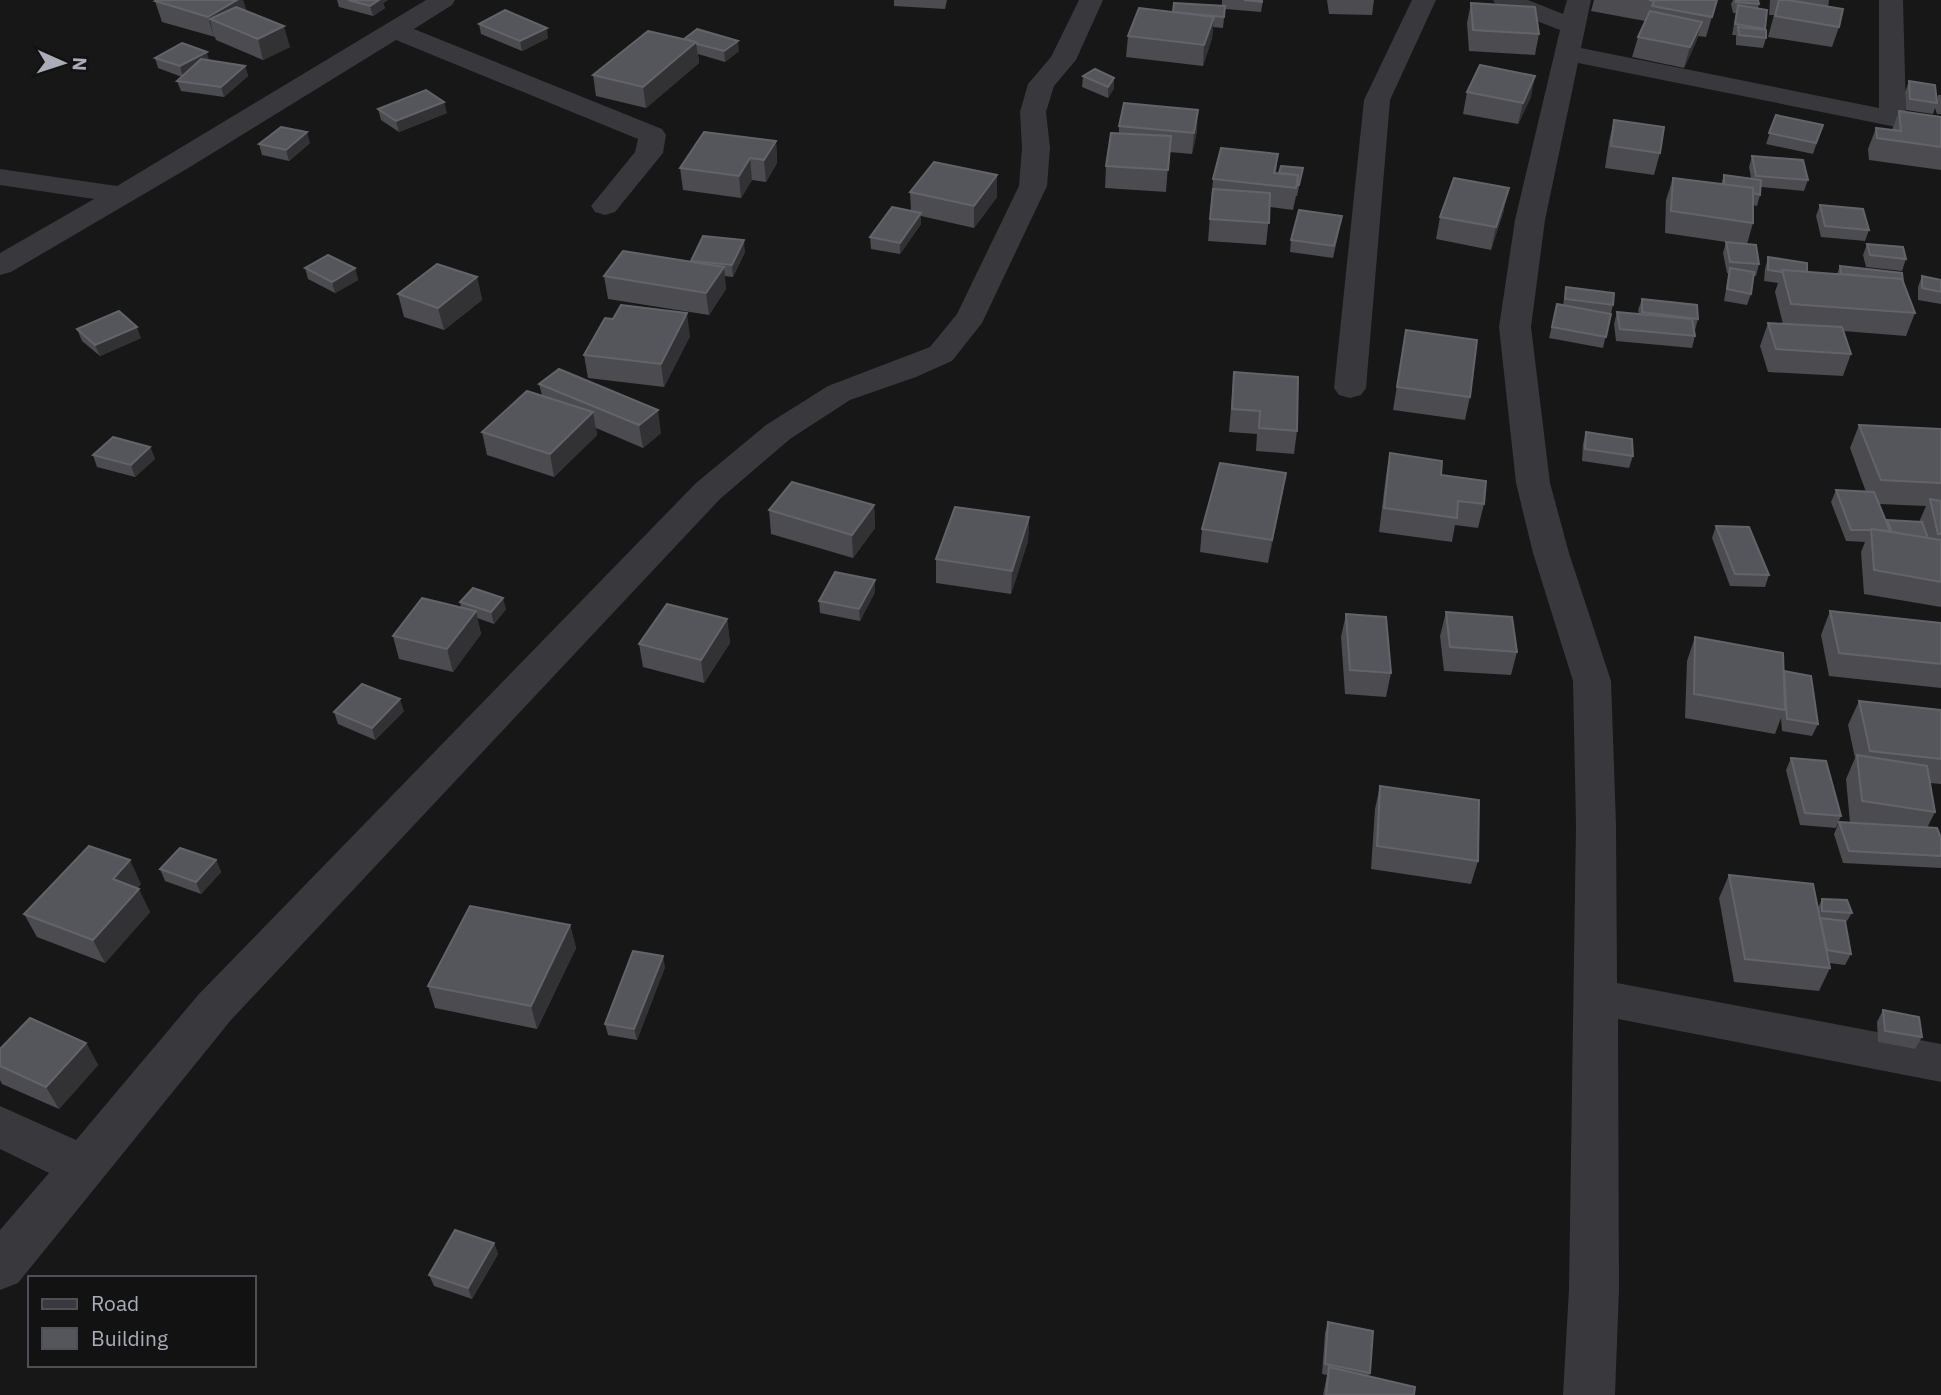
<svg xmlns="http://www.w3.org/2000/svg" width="1941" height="1395" font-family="'IBM Plex Sans',sans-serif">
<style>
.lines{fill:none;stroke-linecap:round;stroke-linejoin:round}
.street{fill:#38383d;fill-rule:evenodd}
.wall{fill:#4b4b50;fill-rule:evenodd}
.shaded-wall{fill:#323235}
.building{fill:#55565b;stroke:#63646a;stroke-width:2}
</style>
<rect width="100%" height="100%" fill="#171718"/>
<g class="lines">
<g class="street">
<polygon points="426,0 455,0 452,5 414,29 662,129 666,135 663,153 615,212 605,215 595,212 591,206 635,152 638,139 396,40 190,167 11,272 0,275 0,253 94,199 0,185 0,169 117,186"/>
<polygon points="1079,0 1103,0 1076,60 1054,86 1046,112 1050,148 1047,186 982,323 952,361 916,377 850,400 790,439 720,499 231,1020 18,1283 0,1290 0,1230 49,1173 0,1149 0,1106 76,1140 199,994 696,483 766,425 828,386 930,347 957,314 1019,186 1022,148 1020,112 1028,84 1051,57"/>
<polygon points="1412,0 1436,0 1390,100 1366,388 1361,395 1350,398 1339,395 1334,388 1364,100"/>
<polygon points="1493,0 1528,0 1563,14 1567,0 1591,0 1581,48 1879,108 1879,0 1903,0 1906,113 1941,120 1941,136 1578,63 1545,220 1531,327 1550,483 1569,553 1611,681 1616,824 1617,983 1941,1044 1941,1082 1618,1019 1619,1289 1615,1395 1563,1395 1569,1289 1576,824 1573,681 1533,553 1516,483 1499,327 1515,220 1560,30 1496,5"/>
</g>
</g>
<g class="wall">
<polygon points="157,0 243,0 246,10 290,47 263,60 216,40 215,37 162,22 155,1"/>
<polygon points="337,0 388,0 383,3 385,8 373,16 339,7"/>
<polygon points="894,0 947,0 945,9 894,6"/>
<polygon points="1222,0 1263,0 1261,12 1225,9 1223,28 1213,27 1212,38 1203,66 1126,57 1128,36 1173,12 1222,6"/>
<polygon points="1327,0 1374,0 1372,15 1329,14"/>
<polygon points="1594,0 1717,0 1706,37 1698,36 1696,42 1684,68 1632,57 1638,37 1645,21 1591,11"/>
<polygon points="1733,0 1758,0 1759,4 1758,8 1767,10 1764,30 1766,38 1763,48 1736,45 1736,35 1732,35 1736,13 1733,13 1731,4"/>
<polygon points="1770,0 1829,0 1828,7 1839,27 1832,47 1768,37 1774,15 1769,15"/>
<polygon points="1471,3 1539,34 1535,55 1469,51 1467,23"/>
<polygon points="479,24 548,38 522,51 481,34"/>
<polygon points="648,31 739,51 725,62 698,54 699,63 646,108 596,96 593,75"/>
<polygon points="155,58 209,60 245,66 248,76 224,97 181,91 177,81 182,77 158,68"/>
<polygon points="1083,76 1114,88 1108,98 1082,87"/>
<polygon points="1909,81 1937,99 1938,95 1941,95 1941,114 1937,114 1935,108 1933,114 1906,110 1905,92"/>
<polygon points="1467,92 1531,97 1518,124 1463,114"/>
<polygon points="378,109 447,113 399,132 381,120"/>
<polygon points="1899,111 1941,117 1941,170 1869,160 1868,149 1876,128 1892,130"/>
<polygon points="1776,115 1823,125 1813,154 1766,144"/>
<polygon points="1614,120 1660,153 1654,175 1605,168 1609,141"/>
<polygon points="1119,126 1197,131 1192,154 1169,152 1166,192 1105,188 1106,166 1119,133"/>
<polygon points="776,141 777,163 766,182 752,180 741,198 683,190 680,168"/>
<polygon points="310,143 289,161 262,155 259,144"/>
<polygon points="1278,154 1276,173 1279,173 1303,168 1297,196 1296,196 1293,210 1270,207 1266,245 1208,241 1213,179"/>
<polygon points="1752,156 1808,180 1804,191 1761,187 1760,195 1757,206 1753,205 1753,223 1747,244 1759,264 1756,276 1754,276 1751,294 1747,305 1724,301 1729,273 1727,273 1723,253 1726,242 1665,233 1666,200 1673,178 1721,184 1724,175 1751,178 1749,167"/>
<polygon points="910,192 997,197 974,228 921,216 921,224 900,254 871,249 870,237 911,211"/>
<polygon points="1820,205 1869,230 1865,241 1821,237 1816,216"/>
<polygon points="1504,210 1491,250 1436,239 1440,217"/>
<polygon points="1340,227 1333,258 1290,252 1291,240"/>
<polygon points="1867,244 1906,259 1902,271 1866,267 1863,255"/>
<polygon points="745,252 733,277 724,276 726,289 709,315 608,299 604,276"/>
<polygon points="1768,257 1807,272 1837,274 1840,266 1903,282 1915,313 1906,336 1843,331 1851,354 1843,376 1768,372 1760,346 1768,323 1783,324 1775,292 1778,283 1764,281 1765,269"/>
<polygon points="305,268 355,268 358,280 335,293 308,279"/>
<polygon points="1922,276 1941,280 1941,304 1918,300 1918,287"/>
<polygon points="477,277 482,300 444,330 404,317 398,294"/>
<polygon points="1566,287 1613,305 1603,348 1549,338 1557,304 1563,305"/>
<polygon points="1642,299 1698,319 1695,330 1695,336 1692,348 1616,341 1614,324 1617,312 1639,314 1638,310"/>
<polygon points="77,329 141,338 100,356 82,341"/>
<polygon points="1406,330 1470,397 1465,420 1393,410"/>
<polygon points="690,336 664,387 588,378 584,355"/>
<polygon points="1234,372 1297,431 1294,454 1256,451 1257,434 1229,432"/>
<polygon points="539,384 661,433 643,448 596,428 597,435 554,477 487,455 482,432 542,395"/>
<path d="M1859,425L1941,429V607L1864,594L1861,552L1865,542L1846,541L1831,502L1836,490L1866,492L1850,448ZM1879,504L1926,506L1919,522L1887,520L1886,523Z"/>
<polygon points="1586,432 1633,456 1629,468 1582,461 1583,444"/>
<polygon points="150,447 155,459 135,477 97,467 93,455"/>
<polygon points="1390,453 1441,475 1484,504 1478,528 1455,525 1452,542 1379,532 1386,476"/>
<polygon points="1286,473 1282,496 1268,563 1200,552 1202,529"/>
<polygon points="874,505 875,528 853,558 771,534 769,510"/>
<polygon points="1029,517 1028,541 1011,594 936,583 936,559"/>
<polygon points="1716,526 1769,575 1765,587 1730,586 1712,538"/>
<polygon points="875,592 860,621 820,613 819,601"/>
<polygon points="460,602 506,609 494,624 477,618 481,634 453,672 399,659 393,636 461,607"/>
<polygon points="1830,611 1941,623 1941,688 1829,676 1821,635"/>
<polygon points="1446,612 1517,652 1511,675 1444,671 1440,636"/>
<polygon points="1346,614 1391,673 1386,697 1345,694 1341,637"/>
<polygon points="727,619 730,643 704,683 643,667 639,644"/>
<polygon points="1695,637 1784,671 1818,724 1812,736 1782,731 1781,718 1775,734 1685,718 1687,661"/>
<polygon points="1859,701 1941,710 1941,784 1930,783 1935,812 1927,828 1941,838 1941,868 1843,863 1834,834 1839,822 1850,823 1846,779 1855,758 1848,725"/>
<polygon points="404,711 375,740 338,724 334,712"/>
<polygon points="1791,758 1841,816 1836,828 1800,825 1786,770"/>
<polygon points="1380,786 1478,861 1471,884 1371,869 1375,809"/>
<polygon points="216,860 221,872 201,894 165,881 160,869"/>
<polygon points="1729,875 1818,908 1822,899 1852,913 1845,924 1851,954 1845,965 1829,963 1830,968 1819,991 1734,982 1719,898"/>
<polygon points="141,884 137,888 150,912 105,963 37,937 24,914"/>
<polygon points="570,925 576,948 537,1029 435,1008 428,986"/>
<polygon points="665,967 637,1040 608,1035 605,1024"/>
<polygon points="1883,1010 1922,1037 1915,1049 1878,1042 1877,1022"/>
<polygon points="86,1043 98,1065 59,1109 2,1084 0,1080 0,1049"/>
<polygon points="494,1243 498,1254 472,1299 434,1286 429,1275"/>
<polygon points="1328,1322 1370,1373 1369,1376 1414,1395 1323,1395 1327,1375 1322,1374 1325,1333"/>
</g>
<g class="shaded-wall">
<polygon points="237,0 243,0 248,17 210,19 214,37 208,17"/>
<polygon points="379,0 388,0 383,3 385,8 373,16 370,6"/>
<polygon points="1214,17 1212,38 1203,66 1204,45"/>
<polygon points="1702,22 1696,42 1684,68 1690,47"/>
<polygon points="284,26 290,47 263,60 258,39"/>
<polygon points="547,28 548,38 522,51 520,41"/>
<polygon points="738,41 739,51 725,62 724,51"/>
<polygon points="696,42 699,63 646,108 643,87"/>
<polygon points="207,52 210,63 183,77 180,66"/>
<polygon points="245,66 248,76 224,97 221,87"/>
<polygon points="1535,76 1531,97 1518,124 1523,103"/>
<polygon points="1114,78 1114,88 1108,98 1108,87"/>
<polygon points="444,102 447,113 399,132 396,121"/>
<polygon points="1198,110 1197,131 1192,154 1194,133"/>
<polygon points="307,132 310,143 289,161 286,150"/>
<polygon points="776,141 777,163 766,182 764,160"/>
<polygon points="750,158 752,180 741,198 739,176"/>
<polygon points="997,175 997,197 974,228 974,206"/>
<polygon points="1509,188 1504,210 1491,250 1496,227"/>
<polygon points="921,213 921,224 900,254 900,243"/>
<polygon points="744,240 745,252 733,277 732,265"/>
<polygon points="724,267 726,289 709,315 706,293"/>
<polygon points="355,268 358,280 335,293 332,282"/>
<polygon points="477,277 482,300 444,330 438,308"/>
<polygon points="687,313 690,336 664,387 661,364"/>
<polygon points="137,327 141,338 100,356 95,345"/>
<polygon points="658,410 661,433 643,448 639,425"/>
<polygon points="593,412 597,435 554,477 550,454"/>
<polygon points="150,447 155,459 135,477 131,465"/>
<polygon points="1286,473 1282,496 1268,563 1272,540"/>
<polygon points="874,505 875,528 853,558 852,535"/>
<polygon points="1029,517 1028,541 1011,594 1012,571"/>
<polygon points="875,580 875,592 860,621 859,609"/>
<polygon points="503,598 506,609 494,624 491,612"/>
<polygon points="476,611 481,634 453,672 447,649"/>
<polygon points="727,619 730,643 704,683 701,660"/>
<polygon points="400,699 404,711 375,740 372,728"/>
<polygon points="130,860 141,884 124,902 113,879"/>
<polygon points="216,860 221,872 201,894 196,882"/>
<polygon points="139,889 150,912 105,963 93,940"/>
<polygon points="570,925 576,948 537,1029 531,1006"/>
<polygon points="663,956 665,967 637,1040 634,1029"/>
<polygon points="86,1043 98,1065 59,1109 46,1087"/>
<polygon points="494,1243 498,1254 472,1299 468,1288"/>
</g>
<g class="building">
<polygon points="157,0 237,0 208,17 155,1"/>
<polygon points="348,0 379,0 370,6"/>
<polygon points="1244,0 1262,0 1262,2"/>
<polygon points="1649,0 1717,0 1712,17 1652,6 1654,1"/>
<polygon points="1736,0 1758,0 1759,4 1736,2"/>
<polygon points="1779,0 1788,0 1843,9 1839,27 1775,16"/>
<polygon points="1174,3 1225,6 1224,17 1173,12"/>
<polygon points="1471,3 1535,7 1539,34 1473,30"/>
<polygon points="1738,5 1767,10 1765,29 1735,24"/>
<polygon points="236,7 284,26 258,39 210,19"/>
<polygon points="1139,8 1214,17 1204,45 1128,36"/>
<polygon points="505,10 547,28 520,41 479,24"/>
<polygon points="1650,11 1702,22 1690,47 1638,37"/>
<polygon points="1738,27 1766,30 1766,38 1739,35"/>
<polygon points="697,29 738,41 724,51 697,44 696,42 684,39"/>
<polygon points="648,31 696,42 643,87 593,75"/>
<polygon points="182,43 207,52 180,66 155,58"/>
<polygon points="201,59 245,66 221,87 177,81"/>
<polygon points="1480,65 1535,76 1523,103 1467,92"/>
<polygon points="1095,69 1114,78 1108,87 1083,76"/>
<polygon points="1909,81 1935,85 1937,103 1910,99"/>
<polygon points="426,90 444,102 396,121 378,109"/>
<polygon points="1124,103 1198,110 1194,133 1119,126"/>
<polygon points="1899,111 1941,117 1941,147 1877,138 1876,128 1901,131"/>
<polygon points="1776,115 1823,125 1816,143 1769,133"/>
<polygon points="1614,120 1664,127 1660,153 1611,146"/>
<polygon points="281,127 307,132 286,150 259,144"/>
<polygon points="704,132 776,141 764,160 750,158 739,176 680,168"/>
<polygon points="1111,133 1171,136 1168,170 1106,166"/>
<polygon points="1221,148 1278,154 1274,173 1298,175 1296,188 1213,179"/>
<polygon points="1752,156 1803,160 1808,180 1756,176"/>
<polygon points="934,162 997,175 974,206 910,192"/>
<polygon points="1281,166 1303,168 1299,185 1297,185 1298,175 1279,173"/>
<polygon points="1724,175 1761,180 1760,195 1753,193 1753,188 1724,185"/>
<polygon points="1454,178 1509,188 1496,227 1440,217"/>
<polygon points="1673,178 1753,188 1753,223 1671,211"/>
<polygon points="1213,189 1270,193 1269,223 1210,219"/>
<polygon points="1820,205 1863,209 1869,230 1825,226"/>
<polygon points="892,207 921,213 900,243 870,237"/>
<polygon points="1299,210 1342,216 1334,246 1291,240"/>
<polygon points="703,236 744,240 732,265 691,261"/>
<polygon points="1726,242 1756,245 1759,264 1730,262"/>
<polygon points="1867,244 1903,247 1906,259 1870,255"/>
<polygon points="623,251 724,267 706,293 604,276"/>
<polygon points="328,255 355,268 332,282 305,268"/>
<polygon points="1768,257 1807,263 1807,272 1782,270 1782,272 1768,270"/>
<polygon points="437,264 477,277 438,308 398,294"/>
<polygon points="1840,266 1902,273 1903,282 1902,279 1841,274"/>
<polygon points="1730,268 1754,272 1751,294 1727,289"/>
<polygon points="1782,270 1902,279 1915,313 1791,304"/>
<polygon points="1922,276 1941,280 1941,292 1922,288"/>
<polygon points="1566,287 1614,293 1613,305 1565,299"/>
<polygon points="1642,299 1697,305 1698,319 1642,312"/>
<polygon points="1557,304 1611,314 1606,337 1552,327"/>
<polygon points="621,305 687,313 661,364 584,355 605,318 613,319"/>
<polygon points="119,311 137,327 95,345 77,329"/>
<polygon points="1617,312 1692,319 1695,336 1620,329"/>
<polygon points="1768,323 1842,327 1851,354 1776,349"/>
<polygon points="1406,330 1477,340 1470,397 1397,387"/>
<polygon points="559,369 658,410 639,425 539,384"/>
<polygon points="1234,372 1298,377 1297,431 1259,428 1260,411 1232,409"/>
<polygon points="527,391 593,412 550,454 482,432"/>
<polygon points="1859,425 1941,429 1941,483 1881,480"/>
<polygon points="1586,432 1632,439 1633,456 1585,449"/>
<polygon points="113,437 150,447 131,465 93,455"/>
<polygon points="1390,453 1442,461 1441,475 1486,481 1484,504 1458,501 1457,518 1384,508"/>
<polygon points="1220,463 1286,473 1272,540 1202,529"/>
<polygon points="792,482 874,505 852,535 769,510"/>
<polygon points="1836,490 1874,492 1890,531 1871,529 1871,530 1851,530"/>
<polygon points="1930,499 1941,501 1941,534 1938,534"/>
<polygon points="955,507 1029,517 1012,571 936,559"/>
<polygon points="1887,520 1922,522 1928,538 1892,532"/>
<polygon points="1716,526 1749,527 1769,575 1735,574"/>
<polygon points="1871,529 1941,540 1941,582 1874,570"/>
<polygon points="835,572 875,580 859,609 819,601"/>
<polygon points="473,588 503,598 491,612 460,602"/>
<polygon points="422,598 476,611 447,649 393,636"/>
<polygon points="667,604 727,619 701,660 639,644"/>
<polygon points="1830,611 1941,623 1941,664 1839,653"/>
<polygon points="1446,612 1512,617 1517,652 1450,647"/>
<polygon points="1346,614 1386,617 1391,673 1350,670"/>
<polygon points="1695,637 1783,653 1785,710 1694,694"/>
<polygon points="1784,671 1811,676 1818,724 1787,719"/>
<polygon points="362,684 400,699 372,728 334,712"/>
<polygon points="1859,701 1941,710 1941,759 1870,751"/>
<polygon points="1857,755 1927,766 1935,812 1862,801"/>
<polygon points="1791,758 1826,761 1841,816 1805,813"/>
<polygon points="1380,786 1479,800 1478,861 1377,846"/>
<polygon points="1839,822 1937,828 1941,838 1941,856 1849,851"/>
<polygon points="89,846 130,860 113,879 139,889 93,940 24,914"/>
<polygon points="180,848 216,860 196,882 160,869"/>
<polygon points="1729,875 1813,884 1830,968 1745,959"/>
<polygon points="1822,899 1847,900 1852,913 1822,911"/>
<polygon points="470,906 570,925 531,1006 428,986"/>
<polygon points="1820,918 1845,921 1851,954 1827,950"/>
<polygon points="633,951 663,956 634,1029 605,1024"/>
<polygon points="1883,1010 1919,1017 1922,1037 1885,1031"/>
<polygon points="30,1018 86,1043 46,1087 0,1066 0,1049"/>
<polygon points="455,1230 494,1243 468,1288 429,1275"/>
<polygon points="1328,1322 1373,1331 1370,1373 1325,1364"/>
<polygon points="1329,1367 1415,1387 1414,1395 1326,1395"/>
</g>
<rect x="28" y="1276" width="228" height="91" fill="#121213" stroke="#4f5055" stroke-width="2"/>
<rect x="42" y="1299" width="35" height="10" fill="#38383d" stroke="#4f5055" stroke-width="2"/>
<text x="91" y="1311" font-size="21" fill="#aaadb8">Road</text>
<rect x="42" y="1328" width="35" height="21" fill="#55565b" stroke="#4f5055" stroke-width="2"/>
<text x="91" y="1346" font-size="21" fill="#aaadb8">Building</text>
<g transform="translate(63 63) rotate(93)" stroke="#121213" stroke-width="5" paint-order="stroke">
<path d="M0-5L12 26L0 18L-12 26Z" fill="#aaadb8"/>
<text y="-10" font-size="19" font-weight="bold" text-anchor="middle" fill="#aaadb8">N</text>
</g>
</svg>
